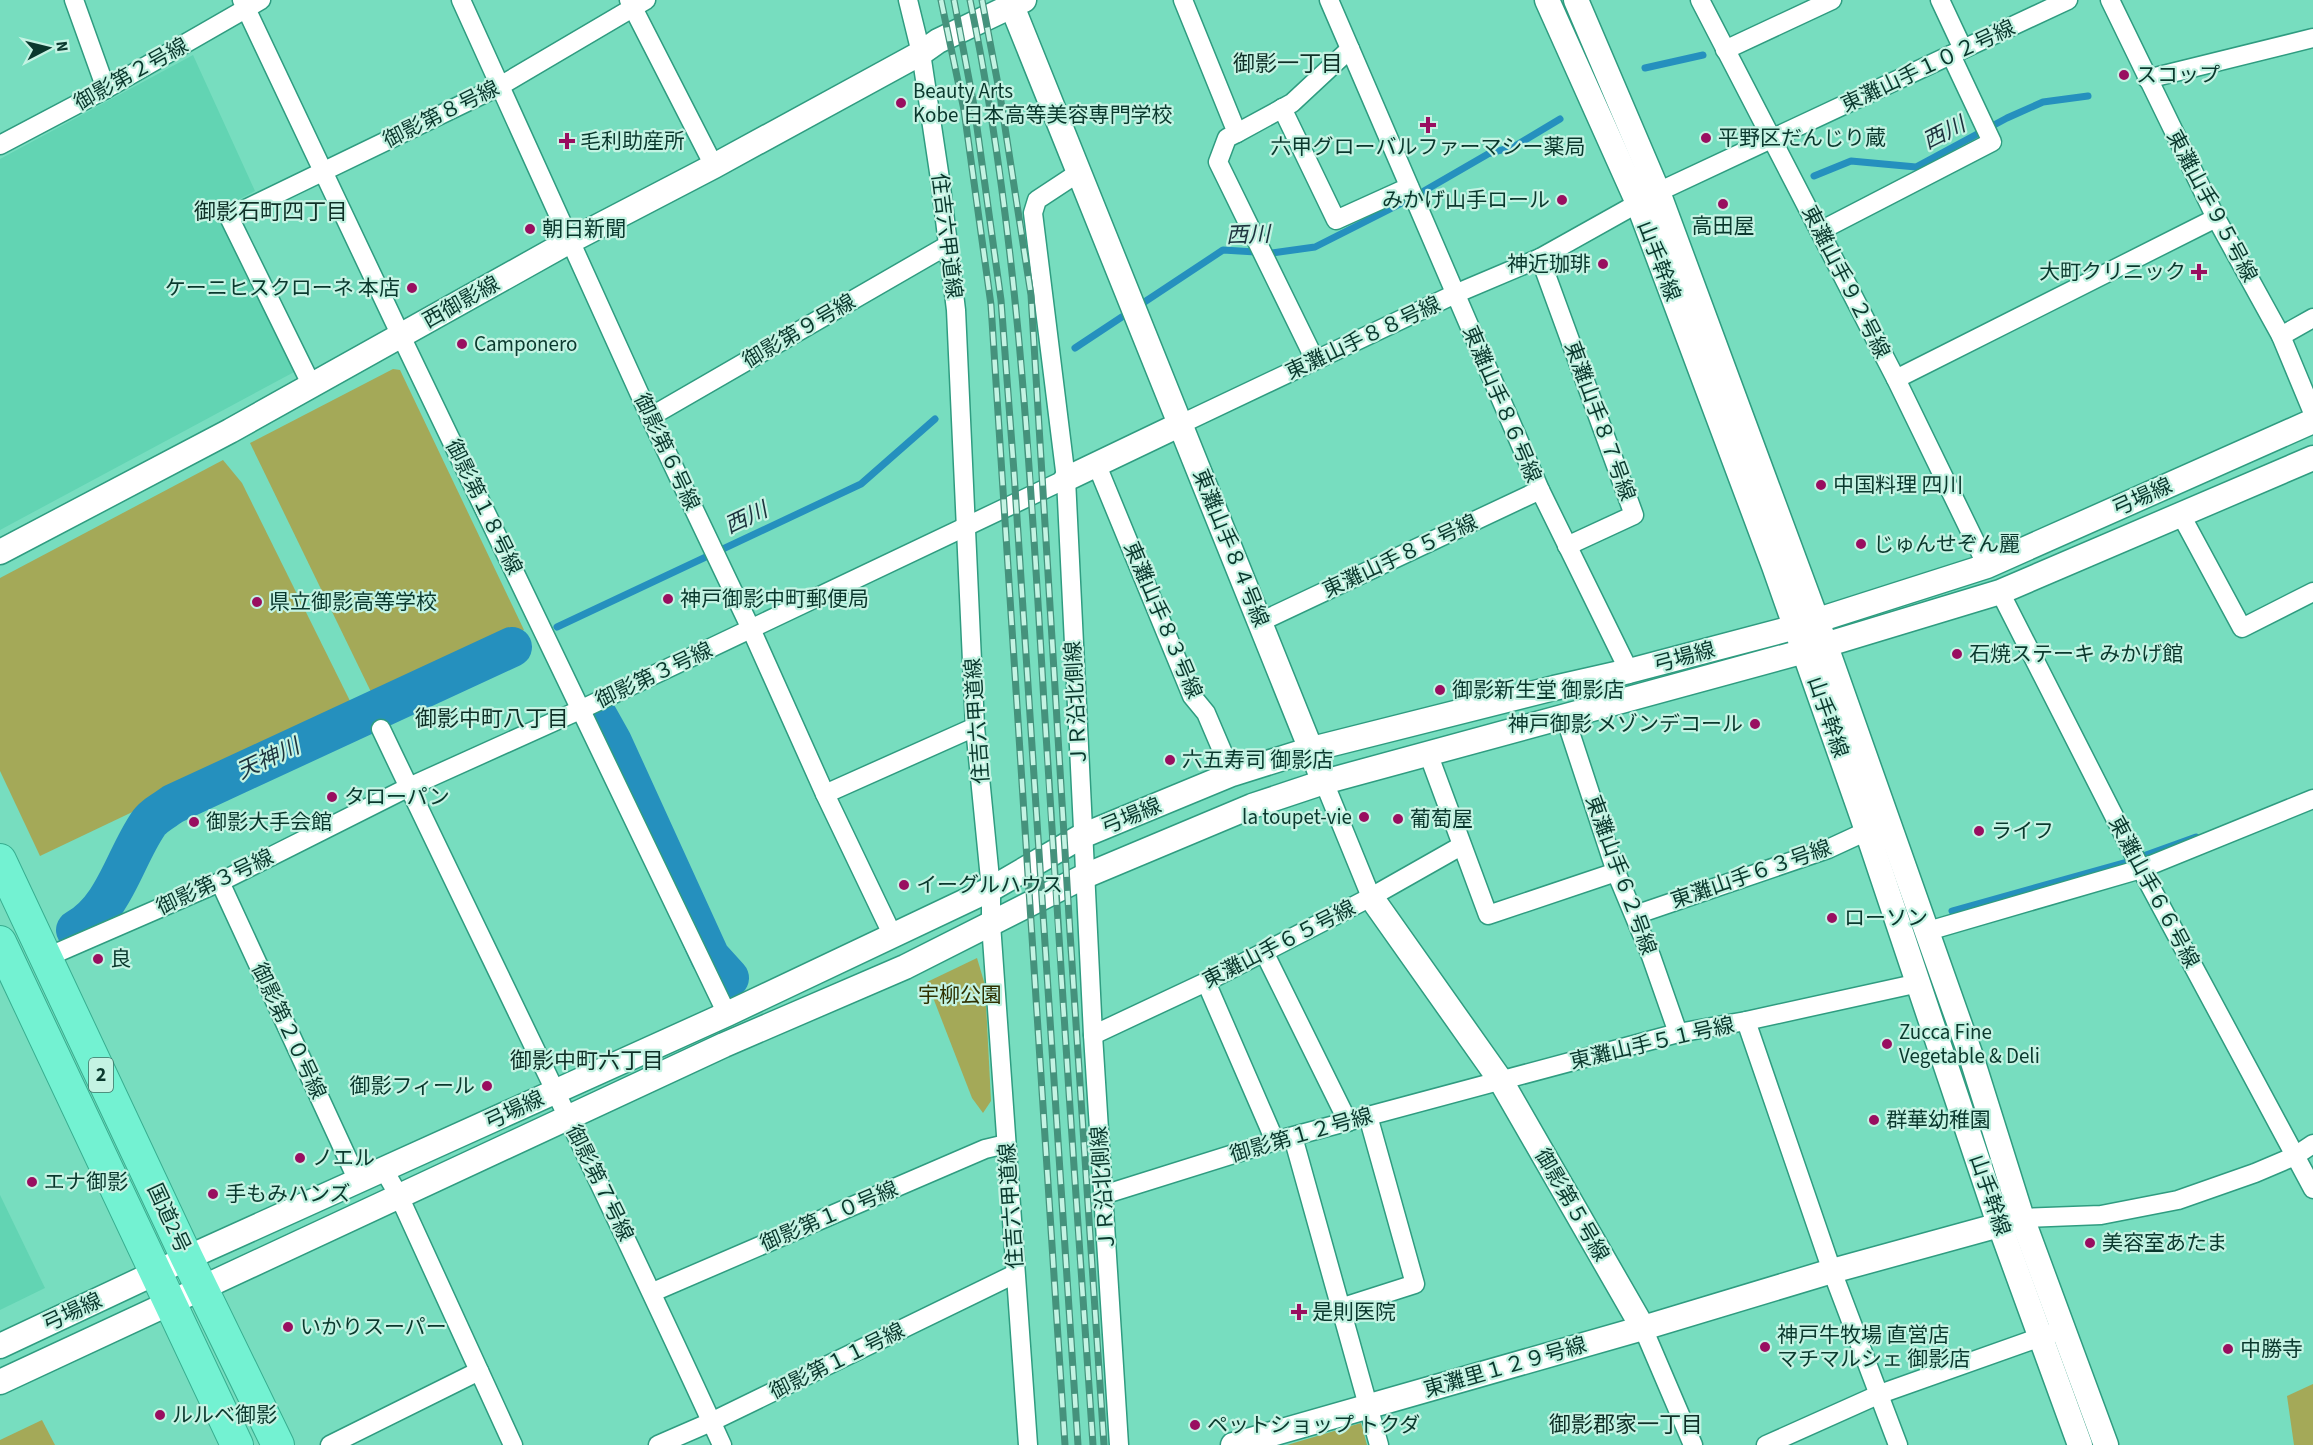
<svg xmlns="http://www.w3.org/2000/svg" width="2313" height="1445" font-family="'Source Sans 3','Noto Sans JP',sans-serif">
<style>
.built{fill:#62d4b3}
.green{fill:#a4a958}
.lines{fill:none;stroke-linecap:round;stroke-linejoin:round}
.stream{stroke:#2590be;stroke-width:7}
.river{stroke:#2590be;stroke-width:40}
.minor-casing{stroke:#2f9c80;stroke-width:21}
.tertiary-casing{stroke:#2f9c80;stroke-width:27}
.trunk-casing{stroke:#38ae90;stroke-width:34}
.minor{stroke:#fff;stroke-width:18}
.tertiary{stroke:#fff;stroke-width:24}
.trunk{stroke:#73f2d2;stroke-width:32}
.rail-casing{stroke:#45927c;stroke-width:7}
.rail{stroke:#c4f3e3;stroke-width:4.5;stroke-dasharray:14;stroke-linecap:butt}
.poi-dot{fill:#990e60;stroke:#c4f3e3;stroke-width:2}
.labels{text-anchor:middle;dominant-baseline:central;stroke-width:4.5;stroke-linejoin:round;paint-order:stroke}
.shield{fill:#c4f3e3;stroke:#427064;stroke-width:1.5}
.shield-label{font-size:20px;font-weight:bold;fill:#0a382d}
.street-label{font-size:21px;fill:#0a382d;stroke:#c4f3e3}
.poi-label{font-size:21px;fill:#0a382d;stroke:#c4f3e3;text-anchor:start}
.park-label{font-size:21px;fill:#2e3000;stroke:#c4f3e3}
.neighbourhood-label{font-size:22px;fill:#0f3027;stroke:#c4f3e3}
.water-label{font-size:22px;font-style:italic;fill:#1d333e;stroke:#c4f3e3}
</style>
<rect width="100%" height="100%" fill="#77ddbf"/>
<g class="built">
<polygon points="193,55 255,191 221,209 296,371 0,530 0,159"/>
<polygon points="0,1195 45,1288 0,1310"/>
</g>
<g class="green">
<polygon points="393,369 400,370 524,630 373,696 250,443"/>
<polygon points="223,460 242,483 353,707 40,856 0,771 0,578"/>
<polygon points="977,958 985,985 991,1101 983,1113 972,1098 927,982"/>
<polygon points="2313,1384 2313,1445 2294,1445 2287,1396"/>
<polygon points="42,1420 55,1445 0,1445 0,1440"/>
<polygon points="1361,1423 1367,1445 1287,1445"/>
</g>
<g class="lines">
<g class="stream">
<polyline points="1645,68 1703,55"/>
<polyline points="1814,176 1851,161 1916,167 2007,118 2043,102 2088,96"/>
<polyline points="1424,191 1488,154 1515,146 1560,119"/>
<polyline points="1075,348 1223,250 1272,253 1315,247 1404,202"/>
<polyline points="557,627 861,484 935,419"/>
<polyline points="2146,855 2196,837"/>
<polyline points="1952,911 2127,862"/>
</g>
<g class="river">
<polyline points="598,717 612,742 710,957 729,978"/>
<path d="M76,930C115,908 124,859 148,824C153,816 165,810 173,804L512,647"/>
</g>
<g class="minor-casing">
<g id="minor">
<polyline points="74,0 106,89"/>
<polyline points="242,0 401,336 727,1014"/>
<polyline points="461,0 650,417 751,629 825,794 892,934"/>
<polyline points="629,0 714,166"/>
<polyline points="908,0 921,53 940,179 956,310 975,727 991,889 991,924 1028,1445"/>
<polyline points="1183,0 1237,133 1227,138 1218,162 1315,360"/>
<polyline points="1329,0 1540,490 1629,671"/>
<polyline points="1700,0 1896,379 1987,566"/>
<polyline points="1940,0 1963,49"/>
<polyline points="2110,0 2216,218 2281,336 2313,413"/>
<polyline points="1725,50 1832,0"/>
<polyline points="2147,79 2313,38"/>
<polyline points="1282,108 1336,220 1409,187"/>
<polyline points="1237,133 1292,103 1350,49"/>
<polyline points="0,145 106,89 261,0"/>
<polyline points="1078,173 1037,200 1033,213 1066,479 1093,1035 1119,1445"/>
<polyline points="1820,231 1992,142 1951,55"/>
<polyline points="1540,258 1634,515 1567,546"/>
<polyline points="2281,336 2313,318"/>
<polyline points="1896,379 2216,218"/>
<polyline points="312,386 229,217 500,86 646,0"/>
<polyline points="650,417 948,245"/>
<polyline points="1181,424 1455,294 1540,258 1658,192 2068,0"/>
<polyline points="1096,463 1192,696 1206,713 1232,774"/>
<polyline points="2181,515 2242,628 2313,592"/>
<polyline points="2000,592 2141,869 2313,1189"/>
<polyline points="1260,622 1540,490"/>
<polyline points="1565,717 1616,872 1651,956 1678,1033"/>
<path d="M381,729C495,968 612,1204 722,1445"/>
<polyline points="1428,753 1488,915 1616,872"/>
<polyline points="1324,782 1371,897"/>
<polyline points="825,794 975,727"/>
<polyline points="220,882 358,1181"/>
<polyline points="1635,915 1828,849 1867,831"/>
<polyline points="1928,931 2141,869 2313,799"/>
<polyline points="1264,952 1348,1122"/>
<polyline points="45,958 220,882 409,787 582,709 1066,479"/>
<polyline points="1206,982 1275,1141"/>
<polyline points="1746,1021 1919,983"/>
<polyline points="1093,1035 1206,982 1371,897 1461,846"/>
<polyline points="1293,1137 1379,1445"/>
<polyline points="384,1170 399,1196 513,1445"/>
<polyline points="1103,1195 1275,1141 1678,1033 1746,1021 1832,1271 1898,1445"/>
<polyline points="2022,1218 2101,1215 2178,1200 2255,1173 2295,1156 2313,1144"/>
<polyline points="653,1292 985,1149 1006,1144"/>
<polyline points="1340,1308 1415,1284 1368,1116"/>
<polyline points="1643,1328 1693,1445"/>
<polyline points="330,1445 479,1371"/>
<polyline points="658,1445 711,1422 1015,1274"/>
<polyline points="1766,1445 1880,1394 2052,1333"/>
</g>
</g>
<g class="tertiary-casing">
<g id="tertiary">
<polyline points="1547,0 1638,203 1774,566 1862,816 1996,1215 2080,1445"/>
<polyline points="1576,0 1658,192 1817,621 1972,1059 2022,1218 2106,1445"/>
<polyline points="1012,6 1324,782"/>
<polyline points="1066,479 1181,424"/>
<polyline points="0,552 230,431 570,241 714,166 921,53 938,41 1024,0"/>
<polyline points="1371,897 1501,1081 1643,1328"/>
<polyline points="0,1346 187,1258 727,1014 991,889 1082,836 1232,774 1312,749 1554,688 1629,671 1796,627 1987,566 2313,421"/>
<polyline points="0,1382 724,1045 905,967 1085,876 1252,806 1324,782 1805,651 2000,592 2313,458"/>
<polyline points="1233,1445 1643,1328 1832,1271 2014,1221"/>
</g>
</g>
<g class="trunk-casing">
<g id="trunk">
<polyline points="0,860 187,1258 278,1445"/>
<polyline points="0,942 237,1445"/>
</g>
</g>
<use href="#minor" class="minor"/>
<use href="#tertiary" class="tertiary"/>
<use href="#trunk" class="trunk"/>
<g class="rail-casing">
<g id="rail">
<polyline points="941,0 964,110 991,305 1065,1445"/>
<polyline points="954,0 974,106 1001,300 1014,472 1078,1445"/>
<path d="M970,0C1018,231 1030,467 1044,703C1059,950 1076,1198 1093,1445"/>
<polyline points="982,0 1000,95 1031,295 1070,933 1104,1445"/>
</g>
</g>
<use href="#rail" class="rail"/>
</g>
<g class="poi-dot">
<circle cx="2124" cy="75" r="6"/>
<circle cx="901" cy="103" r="6"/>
<path d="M1425 116h6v6h6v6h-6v6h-6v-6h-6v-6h6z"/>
<circle cx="1706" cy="138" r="6"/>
<path d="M564 132h6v6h6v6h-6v6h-6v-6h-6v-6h6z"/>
<circle cx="1562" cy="200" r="6"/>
<circle cx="1723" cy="204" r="6"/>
<circle cx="530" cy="229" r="6"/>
<circle cx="1603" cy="264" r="6"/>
<path d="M2196 263h6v6h6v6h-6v6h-6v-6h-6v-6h6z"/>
<circle cx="412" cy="288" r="6"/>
<circle cx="462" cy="344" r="6"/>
<circle cx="1821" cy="485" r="6"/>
<circle cx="1861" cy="544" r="6"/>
<circle cx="668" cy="599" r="6"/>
<circle cx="257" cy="602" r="6"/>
<circle cx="1957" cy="654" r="6"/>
<circle cx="1440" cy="690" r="6"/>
<circle cx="1755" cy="724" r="6"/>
<circle cx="1170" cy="760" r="6"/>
<circle cx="332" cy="797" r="6"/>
<circle cx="1364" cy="817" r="6"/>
<circle cx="1398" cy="819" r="6"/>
<circle cx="194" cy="822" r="6"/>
<circle cx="1979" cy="831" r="6"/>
<circle cx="904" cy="885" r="6"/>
<circle cx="1832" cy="918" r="6"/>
<circle cx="98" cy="959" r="6"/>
<circle cx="1887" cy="1044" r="6"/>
<circle cx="487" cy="1086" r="6"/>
<circle cx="1874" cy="1120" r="6"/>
<circle cx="300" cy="1158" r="6"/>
<circle cx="32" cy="1182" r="6"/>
<circle cx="213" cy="1194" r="6"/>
<circle cx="2090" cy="1243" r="6"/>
<path d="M1296 1303h6v6h6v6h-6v6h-6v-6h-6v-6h6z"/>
<circle cx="288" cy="1327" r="6"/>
<circle cx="1765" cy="1347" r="6"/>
<circle cx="2228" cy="1349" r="6"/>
<circle cx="160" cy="1415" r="6"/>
<circle cx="1195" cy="1425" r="6"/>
</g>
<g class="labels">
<rect class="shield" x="89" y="1058" width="24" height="34" rx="4.5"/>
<g class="shield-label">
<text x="101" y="1075">2</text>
</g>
<g class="street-label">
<text transform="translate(1928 66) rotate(-25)">東灘山手１０２号線</text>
<text transform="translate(131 74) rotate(-29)">御影第２号線</text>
<text transform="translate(441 114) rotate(-26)">御影第８号線</text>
<text transform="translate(2212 206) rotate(62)">東灘山手９５号線</text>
<text transform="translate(947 236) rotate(83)">住吉六甲道線</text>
<text transform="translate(1659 261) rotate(69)">山手幹線</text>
<text transform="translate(1846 282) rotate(63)">東灘山手９２号線</text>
<text transform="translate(461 302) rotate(-29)">西御影線</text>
<text transform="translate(799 331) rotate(-30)">御影第９号線</text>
<text transform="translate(1363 338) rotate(-25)">東灘山手８８号線</text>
<text transform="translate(1502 404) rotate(67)">東灘山手８６号線</text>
<text transform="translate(1600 421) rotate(70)">東灘山手８７号線</text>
<text transform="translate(667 452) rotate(65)">御影第６号線</text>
<text transform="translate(2142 497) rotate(-24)">弓場線</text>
<text transform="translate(484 507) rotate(64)">御影第１８号線</text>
<text transform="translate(1231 548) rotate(68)">東灘山手８４号線</text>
<text transform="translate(1400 556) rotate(-25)">東灘山手８５号線</text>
<text transform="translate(1163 620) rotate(67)">東灘山手８３号線</text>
<text transform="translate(1684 657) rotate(-15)">弓場線</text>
<text transform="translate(654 675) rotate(-25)">御影第３号線</text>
<text transform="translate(1076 704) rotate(-93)">ＪＲ沿北側線</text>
<text transform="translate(1828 717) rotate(71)">山手幹線</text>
<text transform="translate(977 721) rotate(-94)">住吉六甲道線</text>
<text transform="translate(1131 816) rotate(-22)">弓場線</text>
<text transform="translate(1751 874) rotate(-19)">東灘山手６３号線</text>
<text transform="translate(1621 875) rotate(70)">東灘山手６２号線</text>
<text transform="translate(215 882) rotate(-25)">御影第３号線</text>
<text transform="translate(2154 892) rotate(62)">東灘山手６６号線</text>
<text transform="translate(1279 944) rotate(-27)">東灘山手６５号線</text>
<text transform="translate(289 1031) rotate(65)">御影第２０号線</text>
<text transform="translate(1652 1043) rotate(-13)">東灘山手５１号線</text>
<text transform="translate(514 1110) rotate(-25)">弓場線</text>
<text transform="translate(1301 1135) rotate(-16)">御影第１２号線</text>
<text transform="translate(600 1183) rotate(64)">御影第７号線</text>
<text transform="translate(1103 1189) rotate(-94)">ＪＲ沿北側線</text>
<text transform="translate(1990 1195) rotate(71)">山手幹線</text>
<text transform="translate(1572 1205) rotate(60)">御影第５号線</text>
<text transform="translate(1011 1206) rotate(-94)">住吉六甲道線</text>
<text transform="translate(829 1216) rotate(-23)">御影第１０号線</text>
<text transform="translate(169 1218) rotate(65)">国道2号</text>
<text transform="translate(72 1312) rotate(-25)">弓場線</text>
<text transform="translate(837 1361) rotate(-26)">御影第１１号線</text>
<text transform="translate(1505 1367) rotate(-16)">東灘里１２９号線</text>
</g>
<g class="poi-label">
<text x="2136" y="75">スコップ</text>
<text x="913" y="91">Beauty Arts<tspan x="913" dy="24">Kobe 日本高等美容専門学校</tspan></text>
<text x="1718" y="138">平野区だんじり蔵</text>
<text x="580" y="141">毛利助産所</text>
<text x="1428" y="147" text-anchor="middle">六甲グローバルファーマシー薬局</text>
<text x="1550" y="200" text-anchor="end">みかげ山手ロール</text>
<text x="1723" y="226" text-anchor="middle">高田屋</text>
<text x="542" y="229">朝日新聞</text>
<text x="1591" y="264" text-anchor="end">神近珈琲</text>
<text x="2186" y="272" text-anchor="end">大町クリニック</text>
<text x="400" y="288" text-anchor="end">ケーニヒスクローネ 本店</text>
<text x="474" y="344">Camponero</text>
<text x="1833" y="485">中国料理 四川</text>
<text x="1873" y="544">じゅんせぞん麗</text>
<text x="680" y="599">神戸御影中町郵便局</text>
<text x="269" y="602">県立御影高等学校</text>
<text x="1969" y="654">石焼ステーキ みかげ館</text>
<text x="1452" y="690">御影新生堂 御影店</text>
<text x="1743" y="724" text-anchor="end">神戸御影 メゾンデコール</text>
<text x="1182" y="760">六五寿司 御影店</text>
<text x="344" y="797">タローパン</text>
<text x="1352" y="817" text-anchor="end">la toupet-vie</text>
<text x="1410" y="819">葡萄屋</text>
<text x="206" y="822">御影大手会館</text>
<text x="1991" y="831">ライフ</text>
<text x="916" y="885">イーグルハウス</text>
<text x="1844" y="918">ローソン</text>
<text x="110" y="959">良</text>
<text x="1899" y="1032">Zucca Fine<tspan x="1899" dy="24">Vegetable &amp; Deli</tspan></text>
<text x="475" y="1086" text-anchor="end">御影フィール</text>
<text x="1886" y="1120">群華幼稚園</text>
<text x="312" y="1158">ノエル</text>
<text x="44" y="1182">エナ御影</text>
<text x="225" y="1194">手もみハンズ</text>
<text x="2102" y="1243">美容室あたま</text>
<text x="1312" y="1312">是則医院</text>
<text x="300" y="1327">いかりスーパー</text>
<text x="1777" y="1335">神戸牛牧場 直営店<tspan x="1777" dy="24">マチマルシェ 御影店</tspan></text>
<text x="2240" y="1349">中勝寺</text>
<text x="172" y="1415">ルルベ御影</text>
<text x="1207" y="1425">ペットショップ トクダ</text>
</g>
<g class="park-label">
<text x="960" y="995">宇柳公園</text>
</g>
<g class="neighbourhood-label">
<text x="1288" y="64">御影一丁目</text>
<text x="271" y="212">御影石町四丁目</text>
<text x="492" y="719">御影中町八丁目</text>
<text x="587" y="1061">御影中町六丁目</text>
<text x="1626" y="1425">御影郡家一丁目</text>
</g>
<g class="water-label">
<text transform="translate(1944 133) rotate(-27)">西川</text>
<text transform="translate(1248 235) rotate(-2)">西川</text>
<text transform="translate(746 518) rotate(-25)">西川</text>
<text transform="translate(268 759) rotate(-25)">天神川</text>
</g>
</g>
<g transform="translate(48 48) rotate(83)" stroke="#c4f3e3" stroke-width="4.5" paint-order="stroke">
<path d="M0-4.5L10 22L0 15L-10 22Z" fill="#0a382d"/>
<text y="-9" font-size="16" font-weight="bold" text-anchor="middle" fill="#0a382d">N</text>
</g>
</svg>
